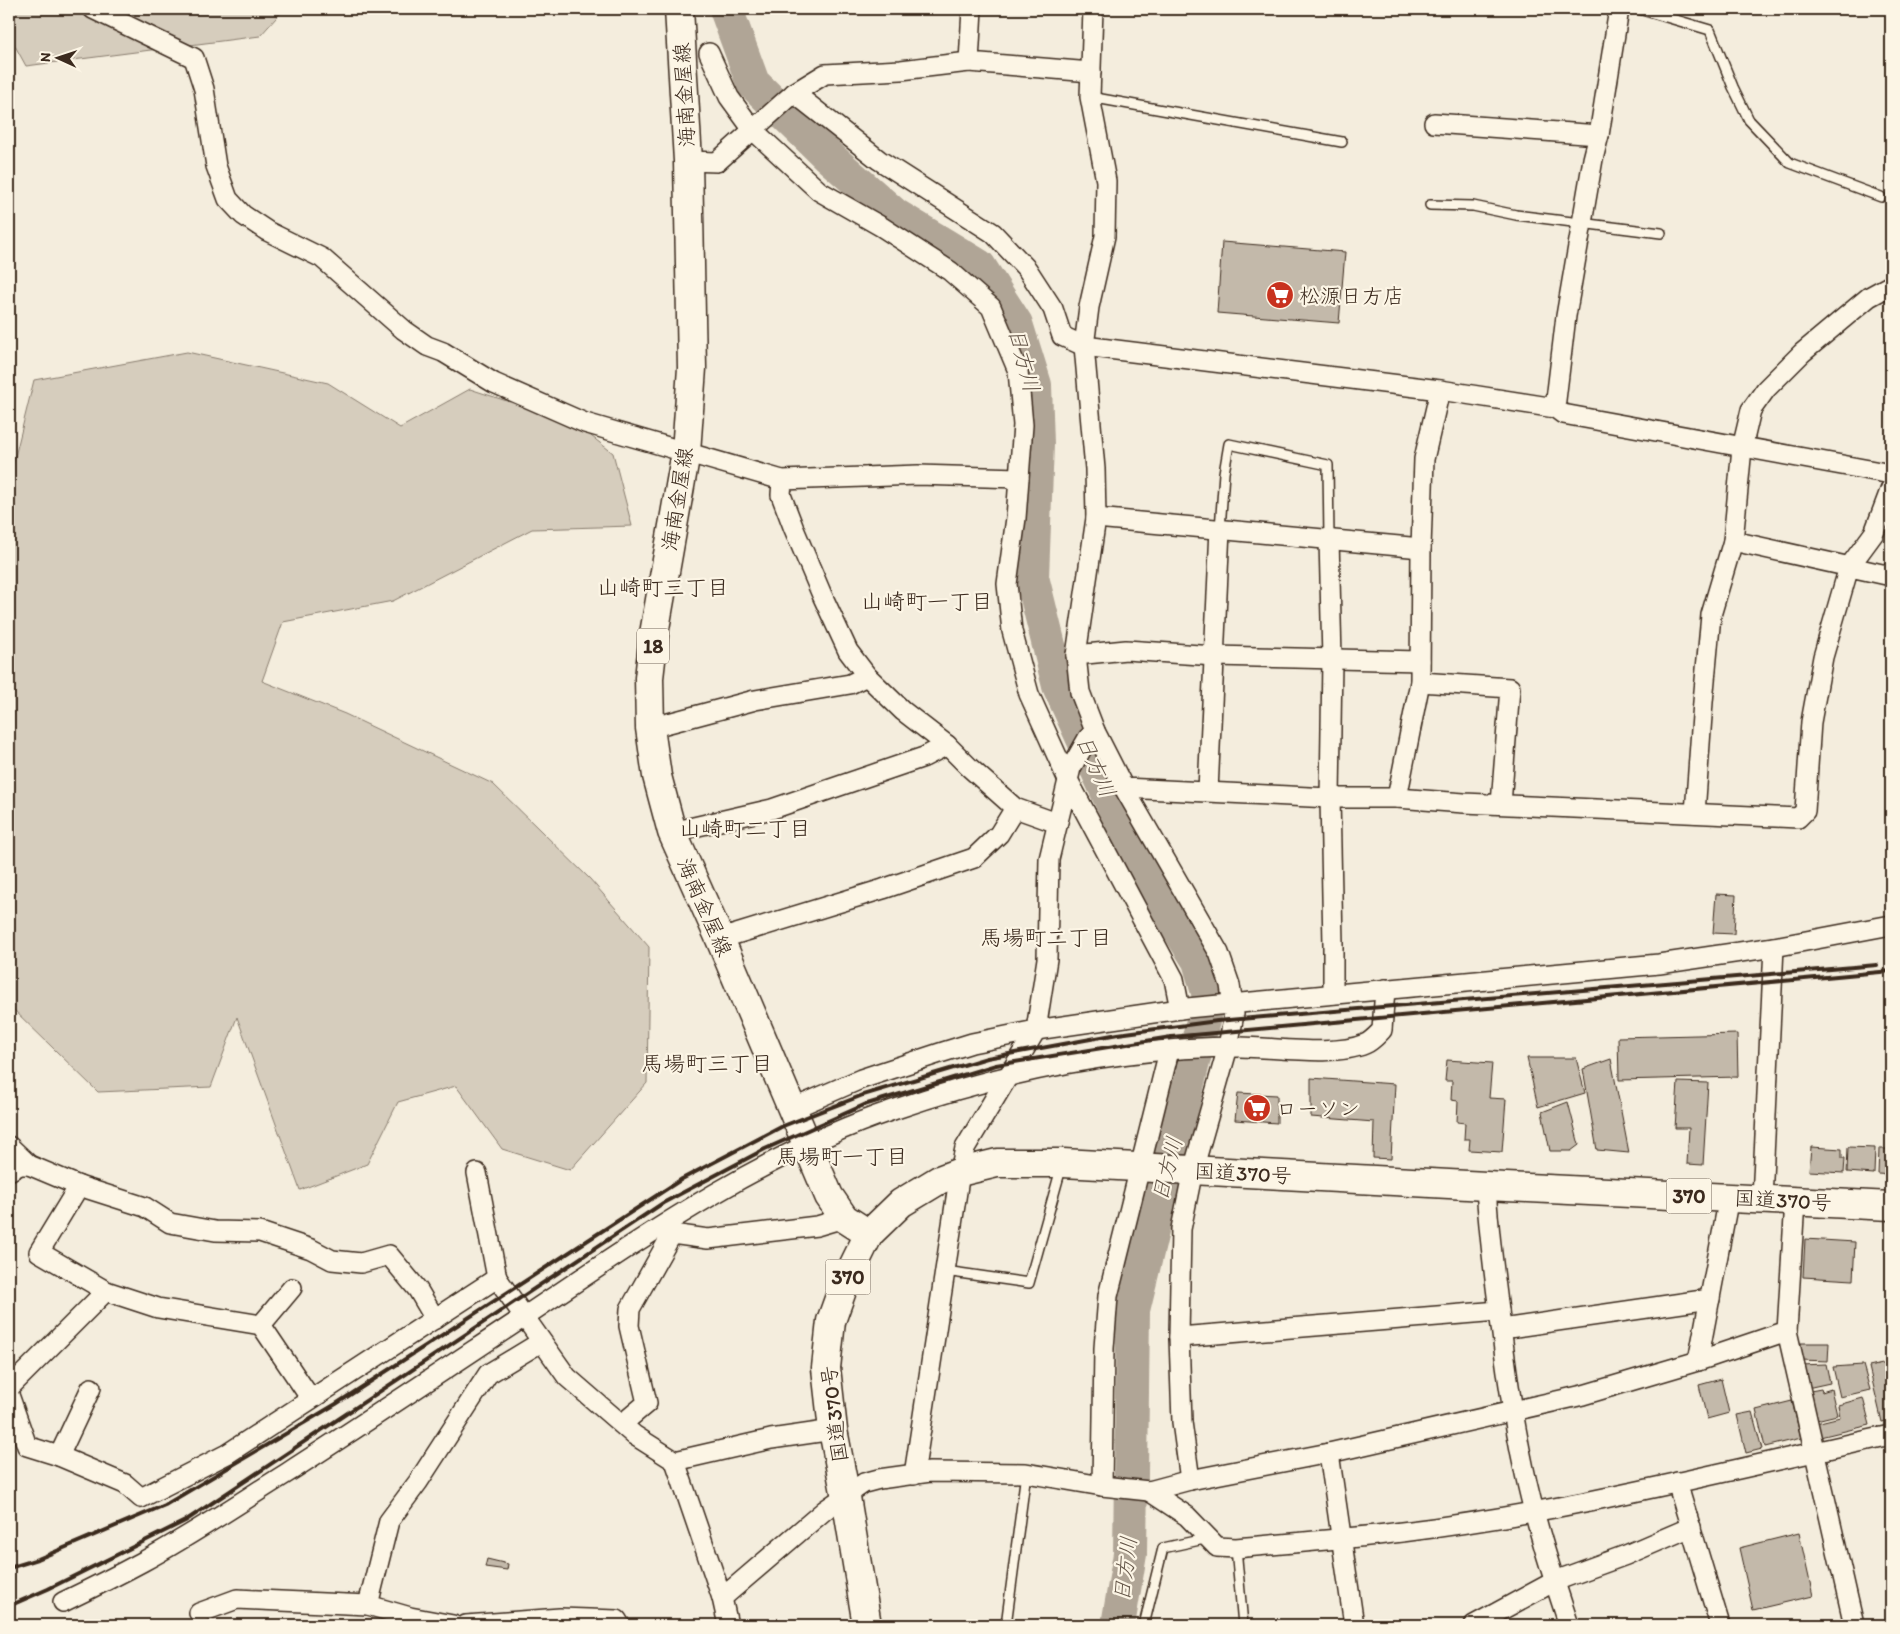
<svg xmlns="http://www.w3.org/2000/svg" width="1900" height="1634" font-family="Itim,'Klee One',sans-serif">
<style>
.green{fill:#d6cdbd;stroke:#887c6e}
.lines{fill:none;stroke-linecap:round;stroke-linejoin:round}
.river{stroke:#b0a596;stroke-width:34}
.building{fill:#c3b9aa;stroke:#3b2a1e}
.lane-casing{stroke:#3b2a1e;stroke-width:12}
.street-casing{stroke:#3b2a1e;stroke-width:22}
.primary-casing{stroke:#3b2a1e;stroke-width:31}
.highway-casing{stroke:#3b2a1e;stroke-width:31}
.lane{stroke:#fcf5e5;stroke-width:9}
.street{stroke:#fcf5e5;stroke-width:19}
.primary{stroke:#fcf5e5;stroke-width:28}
.highway{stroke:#fcf5e5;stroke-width:28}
.rail{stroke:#3b2a1e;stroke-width:4}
.labels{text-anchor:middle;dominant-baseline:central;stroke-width:4.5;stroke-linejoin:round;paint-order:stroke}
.shield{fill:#fcf5e5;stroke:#75675a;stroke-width:1}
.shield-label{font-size:20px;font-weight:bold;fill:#3b2a1e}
.street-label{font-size:21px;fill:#3b2a1e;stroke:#fcf5e5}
.poi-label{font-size:21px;fill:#3b2a1e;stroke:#fcf5e5;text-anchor:start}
.water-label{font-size:22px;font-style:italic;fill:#645548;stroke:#fcf5e5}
.neighbourhood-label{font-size:22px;fill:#3b2a1e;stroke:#fcf5e5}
</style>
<rect width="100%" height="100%" fill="#f4eddd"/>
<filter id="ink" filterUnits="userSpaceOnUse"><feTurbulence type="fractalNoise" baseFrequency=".02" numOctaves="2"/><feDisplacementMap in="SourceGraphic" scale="10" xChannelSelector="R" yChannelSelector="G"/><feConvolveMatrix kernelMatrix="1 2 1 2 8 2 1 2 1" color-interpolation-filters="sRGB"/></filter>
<g filter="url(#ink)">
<g class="green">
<polygon points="9,9 284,9 260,36 26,66 9,35"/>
<polygon points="187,352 328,383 400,428 470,389 574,423 613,453 632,526 532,529 393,601 283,622 262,681 345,714 493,784 590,879 649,947 647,1083 570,1170 502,1149 456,1086 398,1102 367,1164 300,1190 237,1017 211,1087 98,1092 9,1005 9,481 34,380"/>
</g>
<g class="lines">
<polyline class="river" points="726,9 753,83 828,156 895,215 979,266 1016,324 1035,385 1037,444 1032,577 1059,686 1147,879 1199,961 1209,996 1133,1310 1130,1554 1118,1625"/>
</g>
<g class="building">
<polygon points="1222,242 1345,252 1339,323 1217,313"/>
<polygon points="1716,894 1736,895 1734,934 1713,933"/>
<polygon points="1737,1034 1738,1077 1619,1080 1618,1037"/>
<polygon points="1527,1058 1576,1058 1585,1093 1538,1107"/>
<polygon points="1611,1059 1629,1153 1597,1150 1583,1069"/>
<polygon points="1447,1060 1492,1063 1489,1098 1506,1099 1502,1152 1469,1150 1470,1139 1464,1139 1465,1123 1457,1122 1458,1101 1451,1100 1452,1081 1445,1081"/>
<polygon points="1311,1078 1395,1084 1391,1159 1373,1158 1374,1122 1311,1117"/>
<polygon points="1678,1082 1708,1083 1703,1165 1687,1164 1689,1128 1675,1128"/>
<polygon points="1238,1093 1277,1095 1277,1123 1235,1120"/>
<polygon points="1568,1102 1579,1145 1571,1151 1550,1151 1542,1112"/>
<polygon points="1811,1147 1842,1149 1842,1158 1845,1158 1844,1173 1809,1171"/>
<polygon points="1848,1147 1875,1148 1874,1174 1847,1172"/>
<polygon points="1879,1149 1891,1149 1891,1175 1878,1174"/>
<polygon points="1805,1239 1855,1242 1853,1280 1803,1277"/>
<polygon points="1801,1343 1829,1343 1828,1361 1801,1360"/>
<polygon points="1887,1363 1891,1381 1891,1420 1882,1422 1869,1367"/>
<polygon points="1826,1364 1830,1383 1807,1388 1801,1365"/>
<polygon points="1863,1365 1870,1390 1840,1397 1833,1367"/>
<polygon points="1721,1379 1729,1413 1707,1419 1699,1385"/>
<polygon points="1821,1389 1822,1392 1831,1389 1837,1415 1812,1421 1805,1392"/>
<polygon points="1863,1398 1870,1425 1820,1437 1812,1424 1840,1417 1838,1405"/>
<polygon points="1792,1401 1801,1438 1765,1447 1756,1410"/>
<polygon points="1752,1412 1762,1449 1746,1453 1737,1415"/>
<polygon points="1799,1533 1813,1596 1753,1610 1739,1548"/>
<polygon points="487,1559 508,1564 507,1570 485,1567"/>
</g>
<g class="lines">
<g class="lane-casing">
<g id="lane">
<polyline points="1639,9 1710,30 1733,87 1749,120 1790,163 1881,197"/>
<polyline points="1090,97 1342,142"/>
<polyline points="1430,205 1473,206 1516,215 1661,233"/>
<polyline points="1220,529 1224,473 1229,444 1328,465 1329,539"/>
<polyline points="945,1271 1029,1283 1062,1165"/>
<polyline points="1236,1548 1243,1625"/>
<polyline points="1006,1625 1026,1473"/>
<polyline points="1144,1625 1163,1548 1209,1538"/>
</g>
</g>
<g class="street-casing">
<g id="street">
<polyline points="93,9 194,58 204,89 216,166 228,199 243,215 267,231 322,258 404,330 427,346 443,352 494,383 585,423 782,480 918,475 1019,478"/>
<polyline points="972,9 969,62 1091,72"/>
<polyline points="1093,9 1090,97 1106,181 1105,236 1089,307 1084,346 1095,469 1096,518 1076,655 1080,692 1095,731 1124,788 1330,798 1397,798 1464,803 1798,818 1805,811 1811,722 1823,657 1849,567 1874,533 1891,488"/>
<polyline points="709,53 729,97 753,130 819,191 882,227 950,271 991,307 1018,371 1023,425 1016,518 1007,584 1012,631 1029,694 1067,778 1174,979 1180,1009"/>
<polyline points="794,93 879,160 993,233 1027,269 1053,309 1062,336 1084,346 1440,390 1555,408 1563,414 1891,474"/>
<polyline points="1434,123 1599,135"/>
<polyline points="688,161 717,162 794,93 825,74 901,70 969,62"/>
<polyline points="1555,408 1566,316 1593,159 1599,135 1619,9"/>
<polyline points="782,480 781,495 794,529 822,595 848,651 867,676 903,711 947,745 970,768 1015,808 1057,823"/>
<polyline points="1096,518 1421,548"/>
<polyline points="1329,539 1332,659 1330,798 1333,945 1333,994"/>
<polyline points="1733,541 1891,576"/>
<polyline points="1076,655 1126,650 1215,656 1420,661"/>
<polyline points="1420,682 1510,688 1501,804"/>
<polyline points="650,728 755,700 850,684 867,676"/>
<polyline points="1124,788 1219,953 1230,985 1234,1014 1228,1047 1193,1170 1181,1229 1179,1337 1182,1422 1190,1480"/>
<polyline points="1208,791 1220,529"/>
<polyline points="1397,798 1420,682 1421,548 1424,459 1440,390"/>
<polyline points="1695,813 1703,702 1711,615 1733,541 1742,448 1751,410 1766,389 1802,353 1869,297 1891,285"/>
<polyline points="672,832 772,809 924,757 947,745"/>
<polyline points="720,939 883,889 974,858 999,834 1015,808"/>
<polyline points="792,1109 861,1079 940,1053 972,1043 1036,1030 1187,1008 1659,964 1774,947 1891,925"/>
<polyline points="9,1146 29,1165 79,1186"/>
<polyline points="9,1171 20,1165 29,1165"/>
<polyline points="477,1173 497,1278 567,1377 634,1435 675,1461 722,1598 728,1625"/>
<path d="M1486,1186C1488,1226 1493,1264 1498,1303C1505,1359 1512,1414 1524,1469C1535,1522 1552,1574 1569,1625"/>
<polyline points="1762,1199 1774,947"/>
<polyline points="672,1234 708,1239 817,1226 844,1218"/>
<polyline points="106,1291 39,1252 79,1186 145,1207 170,1223 215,1231 260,1232 311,1249 332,1260 361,1263 389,1255 418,1290 435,1319"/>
<polyline points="261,1325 292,1288"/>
<polyline points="1502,1329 1710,1299"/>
<polyline points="1787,1331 1854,1625"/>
<polyline points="1179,1337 1499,1311"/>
<polyline points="1698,1361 1729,1197"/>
<polyline points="9,1388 106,1291 158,1308 261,1325 311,1399"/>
<polyline points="9,1395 27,1446 59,1456 91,1388"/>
<polyline points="622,1424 647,1403 629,1326 630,1309 672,1234"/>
<polyline points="1329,1453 1354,1625"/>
<polyline points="59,1456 125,1484 141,1498 227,1454 497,1278"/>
<polyline points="675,1461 771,1439 833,1430"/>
<polyline points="914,1475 960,1172 965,1148 1036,1030 1047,959 1049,859 1071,768 1088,738 1095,731"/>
<polyline points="1677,1482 1720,1625"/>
<polyline points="1102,1486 1104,1348 1108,1296 1169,1051"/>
<path d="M1149,1491L1187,1516L1217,1547L1236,1548C1291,1543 1347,1539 1402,1532C1567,1512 1729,1470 1891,1435"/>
<polyline points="722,1598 825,1510 864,1483 879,1479 930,1472 1026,1473 1102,1486 1149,1491 1190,1480 1329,1453 1583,1395 1698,1361 1787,1331 1795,1201"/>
<path d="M63,1602C90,1589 116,1576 142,1562C192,1535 239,1503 287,1473C368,1421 447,1368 527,1315C643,1237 760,1155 893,1110C1004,1072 1123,1047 1240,1047C1274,1047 1335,1057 1365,1044C1372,1041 1376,1036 1382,1030L1385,989"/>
<polyline points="368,1605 389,1521 418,1482 488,1374 541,1342"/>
<polyline points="199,1613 237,1599 368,1605 410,1617 453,1625"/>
<polyline points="466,1625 560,1618 617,1620 620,1625"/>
<polyline points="1474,1625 1555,1581 1626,1555 1691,1527"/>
</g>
</g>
<g class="primary-casing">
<polyline id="primary" points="679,9 688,161 692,368 686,452 654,634 649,678 650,728 657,776 672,832 720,939 829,1196 844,1218 869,1234"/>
</g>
<g class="highway-casing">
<polyline id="highway" points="867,1625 846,1497 833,1430 826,1368 831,1321 844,1285 869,1234 901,1203 939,1180 960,1172 997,1163 1063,1163 1486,1186 1891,1206"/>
</g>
<use href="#lane" class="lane"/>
<use href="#street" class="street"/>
<use href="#primary" class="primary"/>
<use href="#highway" class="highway"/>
<g class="rail">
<polyline points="9,1568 38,1559 165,1505 336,1404 682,1179 783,1126 863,1095 987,1058 1118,1034 1217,1021 1877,965"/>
<polyline points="9,1606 48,1589 185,1521 663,1203 765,1149 864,1105 996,1065 1171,1037 1891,971"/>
</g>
</g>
</g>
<defs>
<g id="supermarket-disc" transform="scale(1.4375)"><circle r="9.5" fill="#c8321e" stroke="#fcf5e5"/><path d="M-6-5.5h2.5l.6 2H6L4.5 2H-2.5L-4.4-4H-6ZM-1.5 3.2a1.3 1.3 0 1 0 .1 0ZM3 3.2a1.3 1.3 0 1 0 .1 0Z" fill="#fff"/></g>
</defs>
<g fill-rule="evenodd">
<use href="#supermarket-disc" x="1280" y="295"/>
<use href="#supermarket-disc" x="1257" y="1108"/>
</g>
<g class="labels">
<g class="shield">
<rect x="637" y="628.5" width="32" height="35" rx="4"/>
<rect x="1666.5" y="1178.5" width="45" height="35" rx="4"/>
<rect x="825.5" y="1259.5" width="45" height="35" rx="4"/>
</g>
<g class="shield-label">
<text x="653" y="646">18</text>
<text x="1689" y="1196">370</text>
<text x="848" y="1277">370</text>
</g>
<g class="street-label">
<text transform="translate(684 95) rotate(-93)">海南金屋線</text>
<text transform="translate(677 499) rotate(-81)">海南金屋線</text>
<text transform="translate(705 907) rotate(66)">海南金屋線</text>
<text transform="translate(1243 1173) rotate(3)">国道370号</text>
<text transform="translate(1783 1200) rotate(3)">国道370号</text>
<text transform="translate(834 1414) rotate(-97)">国道370号</text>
</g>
<g class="poi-label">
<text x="1299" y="295">松源日方店</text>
<text x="1276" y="1108">ローソン</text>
</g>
<g class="water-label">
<text transform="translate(1024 360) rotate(75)">日方川</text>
<text transform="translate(1096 766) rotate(66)">日方川</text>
<text transform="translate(1167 1169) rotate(-76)">日方川</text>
<text transform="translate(1125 1569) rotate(-83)">日方川</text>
</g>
<g class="neighbourhood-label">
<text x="663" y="587">山崎町三丁目</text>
<text x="927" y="601">山崎町一丁目</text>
<text x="745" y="828">山崎町二丁目</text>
<text x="1046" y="937">馬場町二丁目</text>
<text x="707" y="1063">馬場町三丁目</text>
<text x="842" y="1156">馬場町一丁目</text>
</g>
</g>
<rect width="1900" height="1634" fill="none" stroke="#fcf5e5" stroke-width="30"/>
<rect x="15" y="15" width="1870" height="1604" fill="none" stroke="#3b2a1e" stroke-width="2" filter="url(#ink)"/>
<g transform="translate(58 58) rotate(273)" stroke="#fcf5e5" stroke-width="4" paint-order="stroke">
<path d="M0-4L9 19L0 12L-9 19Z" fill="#3b2a1e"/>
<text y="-8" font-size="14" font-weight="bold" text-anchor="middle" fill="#3b2a1e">N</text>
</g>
</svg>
